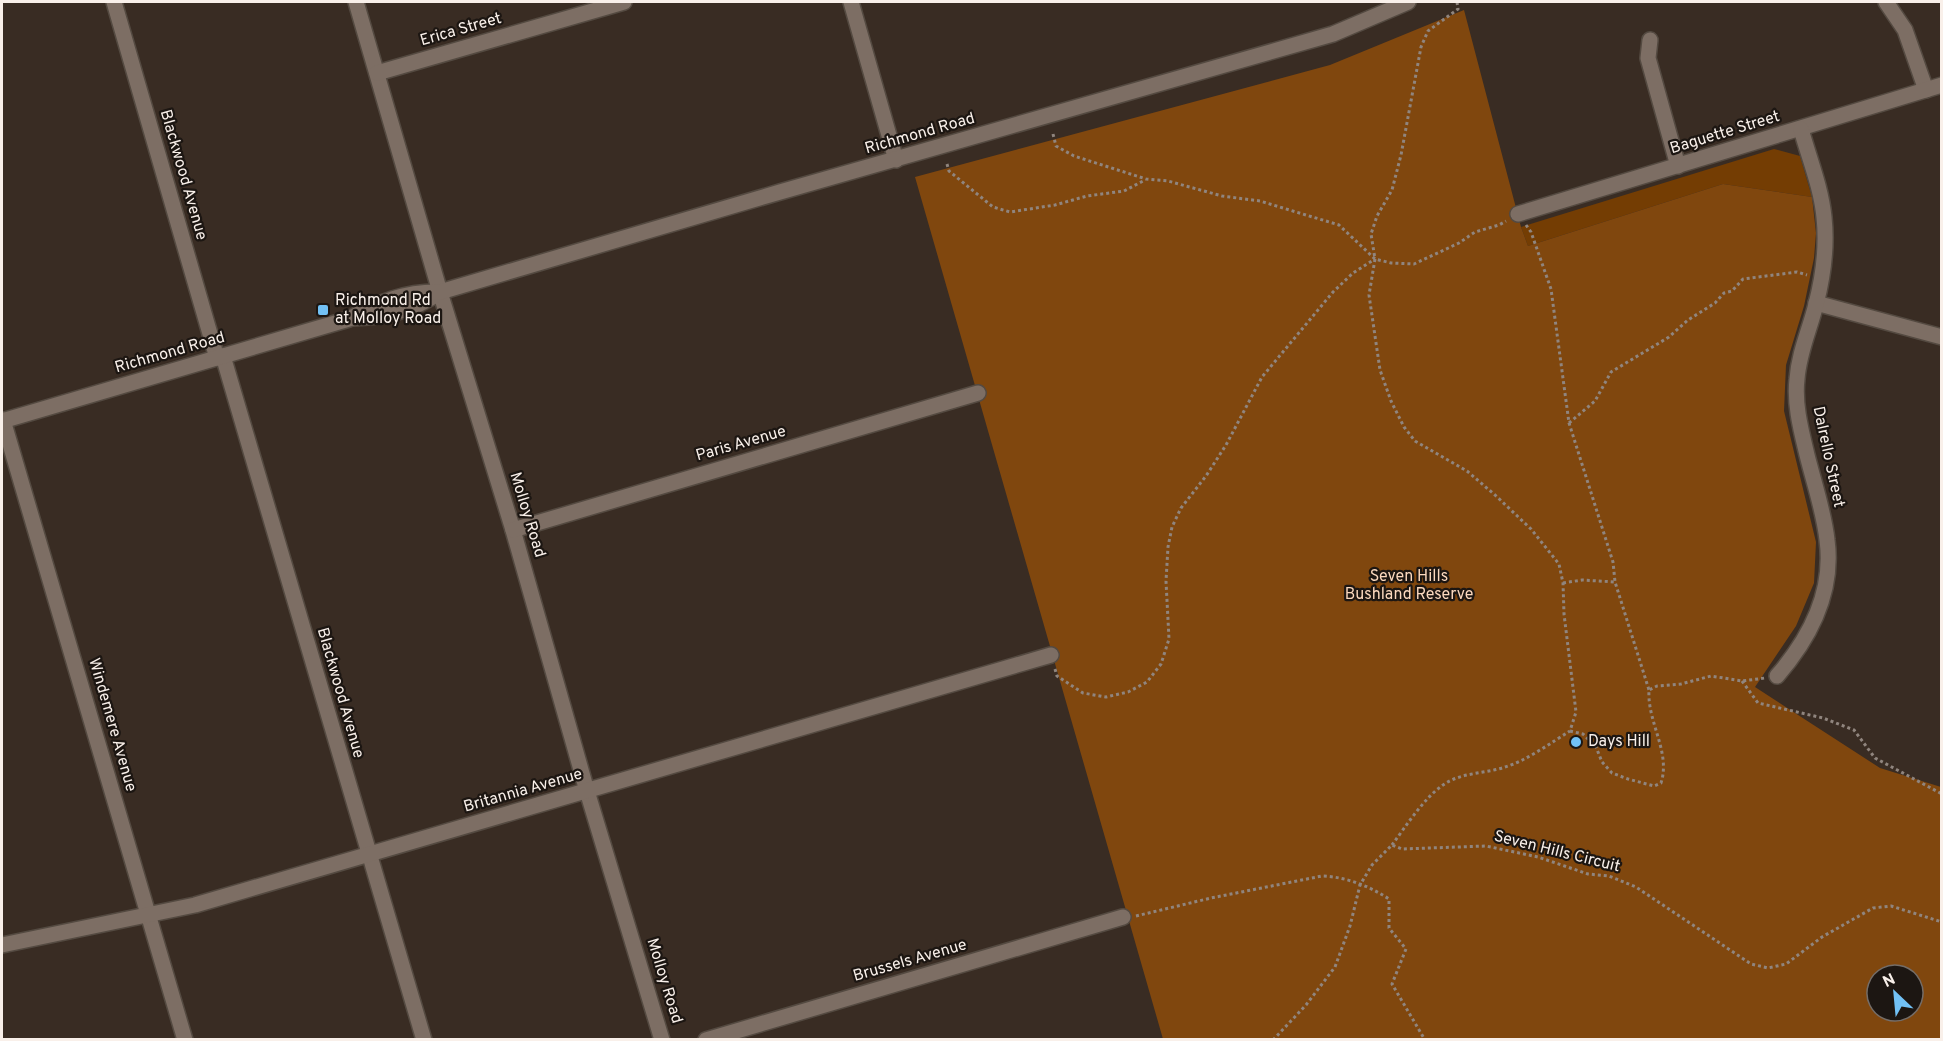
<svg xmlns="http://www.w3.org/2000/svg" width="1943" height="1041" font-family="Overpass,sans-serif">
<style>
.green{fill:#743d03}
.forest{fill:#80470e;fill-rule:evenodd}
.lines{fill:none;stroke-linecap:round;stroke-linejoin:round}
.minor-casing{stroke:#544a41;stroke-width:18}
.secondary-casing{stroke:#544a41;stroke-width:18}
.path{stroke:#90857e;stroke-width:3;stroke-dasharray:3 3;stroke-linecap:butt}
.minor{stroke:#7d6e64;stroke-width:15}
.secondary{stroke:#7d6e64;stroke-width:15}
.poi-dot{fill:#72c1f5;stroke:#1c1612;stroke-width:2}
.labels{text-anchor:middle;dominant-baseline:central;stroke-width:4.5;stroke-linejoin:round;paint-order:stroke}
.street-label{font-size:16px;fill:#f9f0ea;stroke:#1c1612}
.poi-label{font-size:16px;fill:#f9f0ea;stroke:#1c1612;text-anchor:start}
.park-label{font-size:16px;fill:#fcd9be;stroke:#1c1612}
</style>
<rect width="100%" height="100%" fill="#392c23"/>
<polygon class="green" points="1774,149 1800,156 1812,197 1723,184 1528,246 1521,227"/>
<path class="forest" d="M1464,10L1521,227L1528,246L1723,184L1812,197L1816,233L1814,258L1804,306L1786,365L1784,411L1816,542L1814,583L1796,626L1755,687L1880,768L1941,787V1039H1163L915,177L1330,65ZM1877,975H1913V1011H1877Z"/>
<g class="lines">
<g class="minor-casing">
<g id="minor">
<polyline points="114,2 217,358"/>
<polyline points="356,2 440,292 513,530 587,791 662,1040"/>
<polyline points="851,2 896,160"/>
<polyline points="1886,2 1905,30 1926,90"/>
<polyline points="1650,40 1648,58 1678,166"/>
<polyline points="377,73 624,2"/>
<polyline points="1518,214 1942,85"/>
<polyline points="1816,303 1942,337"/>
<polyline points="223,356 424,1040"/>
<polyline points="3,420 185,1040"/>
<polyline points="513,530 978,393"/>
<path d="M1777,676C1810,638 1834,592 1827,540C1824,512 1814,483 1807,455C1801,430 1794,404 1797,379C1799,352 1810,329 1816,304C1823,277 1827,245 1824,217C1821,187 1809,158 1801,129"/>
<polyline points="2,945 195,905 1051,655"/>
<polyline points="706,1040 1123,917"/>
</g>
</g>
<g class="secondary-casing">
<g id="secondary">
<path d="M352,318C385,317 413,311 440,292"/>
<path d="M2,421L349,319C379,302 406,291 440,292L780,192L1333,34L1408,2"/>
</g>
</g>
<g class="path">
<polyline points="1053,134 1056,146 1074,156 1146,179 1168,181 1222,196 1260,201 1339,225 1375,259 1391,263 1414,264 1459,243 1475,232 1499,225 1506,221"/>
<polyline points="947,164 949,171 993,207 1010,212 1055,205 1087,196 1124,191 1145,180"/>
<polyline points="1526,225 1531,232 1551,289 1569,423 1613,562 1615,582 1649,690"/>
<polyline points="1569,423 1595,401 1611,372 1669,337 1688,320 1715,303 1724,293 1732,291 1743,279 1797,272 1807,275"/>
<polyline points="1563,583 1582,580 1615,582"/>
<polyline points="1055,669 1057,676 1083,693 1106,697 1128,692 1147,682 1161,664 1169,639 1166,581 1168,547 1172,527 1181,508 1206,476 1226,445 1262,377 1333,292 1353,273 1375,259"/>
<polyline points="1742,681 1758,703 1823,718 1854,730 1875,758 1942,794"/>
<path d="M1570,731L1583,734L1596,747L1602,762L1612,773L1628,779L1654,786L1661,783C1671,752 1647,722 1649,690L1657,686L1681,684L1711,676L1742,681L1765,678"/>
<path d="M1392,845C1406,826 1424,798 1443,785C1461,772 1485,774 1505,767C1526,761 1552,742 1570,731L1576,712L1564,614L1563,583L1559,564L1531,529L1495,495L1467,471L1415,441L1404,427L1391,401L1380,370L1369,295L1375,259L1371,234L1377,216L1392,190L1401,155L1421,47L1428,31L1458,9L1457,2"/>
<path d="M1136,916L1211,898L1322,876C1347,877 1369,886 1389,899V928L1406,949L1392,984L1425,1040"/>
<polyline points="1273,1040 1306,1005 1335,967 1350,926 1360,885 1372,865 1392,845 1402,849 1486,846 1538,857 1588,874 1609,876 1636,887 1751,964 1768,968 1786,964 1822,937 1873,908 1891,906 1942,922"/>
</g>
<use href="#minor" class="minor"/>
<use href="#secondary" class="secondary"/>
</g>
<g class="poi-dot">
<rect x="317" y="304" width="12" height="12" rx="3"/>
<circle cx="1576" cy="742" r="6"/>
</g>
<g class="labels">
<g class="street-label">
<text transform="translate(461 30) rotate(-16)">Erica Street</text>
<text transform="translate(1725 133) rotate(-17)">Baguette Street</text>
<text transform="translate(920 134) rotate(-16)">Richmond Road</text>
<text transform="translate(183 175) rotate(74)">Blackwood Avenue</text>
<text transform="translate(170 353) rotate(-16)">Richmond Road</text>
<text transform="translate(741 444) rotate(-16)">Paris Avenue</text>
<text transform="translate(1828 457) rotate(78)">Dalrello Street</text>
<text transform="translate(527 515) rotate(73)">Molloy Road</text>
<text transform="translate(340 693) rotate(74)">Blackwood Avenue</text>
<text transform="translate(112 725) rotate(74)">Windemere Avenue</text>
<text transform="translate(523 791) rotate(-16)">Britannia Avenue</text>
<text transform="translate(1557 852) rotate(14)">Seven Hills Circuit</text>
<text transform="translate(910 961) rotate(-16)">Brussels Avenue</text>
<text transform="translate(664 981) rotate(73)">Molloy Road</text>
</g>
<g class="poi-label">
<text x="335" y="301">Richmond Rd<tspan x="335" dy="18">at Molloy Road</tspan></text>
<text x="1588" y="742">Days Hill</text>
</g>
<g class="park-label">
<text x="1409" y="577">Seven Hills<tspan x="1409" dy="18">Bushland Reserve</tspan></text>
</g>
</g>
<rect width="1943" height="1041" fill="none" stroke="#f9f0ea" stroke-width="6"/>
<g transform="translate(1895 993) rotate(334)"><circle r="28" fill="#1c1612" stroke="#746d68" stroke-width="1.5"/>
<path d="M0-4.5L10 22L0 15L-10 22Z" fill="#72c1f5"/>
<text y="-9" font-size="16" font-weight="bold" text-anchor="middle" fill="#f9f0ea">N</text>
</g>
</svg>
